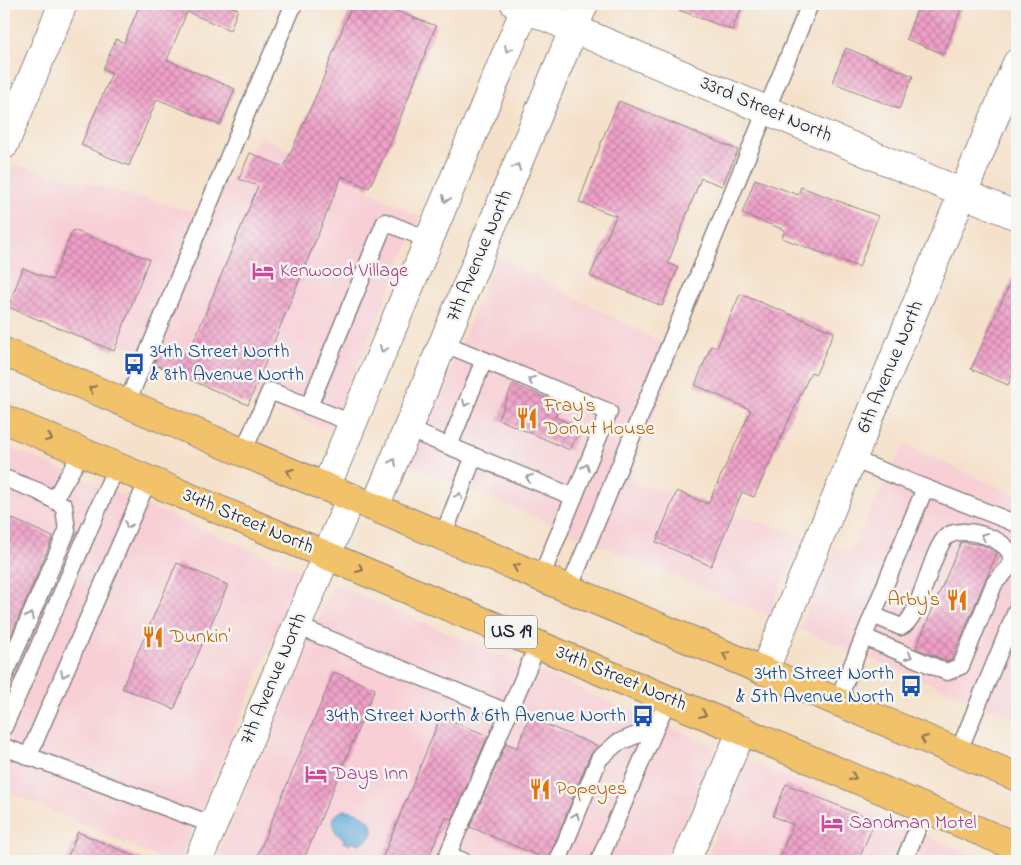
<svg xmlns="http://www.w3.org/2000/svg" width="1021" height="865" font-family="'Indie Flower',sans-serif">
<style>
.built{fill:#f7cfd5}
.water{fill:#62abd9;stroke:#42668a}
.building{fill:url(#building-cross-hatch)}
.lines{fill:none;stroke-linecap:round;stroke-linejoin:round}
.lane-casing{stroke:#8c8282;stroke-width:19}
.street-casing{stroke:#8c8282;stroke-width:30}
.highway-casing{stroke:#8c8282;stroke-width:30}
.lane{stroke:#fff;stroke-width:16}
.street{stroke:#fff;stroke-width:28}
.highway{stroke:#f2c26a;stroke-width:28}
.oneway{stroke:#9c9ca7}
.oneway2{stroke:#8a7252}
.labels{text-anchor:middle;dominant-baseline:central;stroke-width:5;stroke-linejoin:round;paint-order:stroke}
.shield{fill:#f6f6f2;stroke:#626272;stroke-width:1}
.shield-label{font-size:19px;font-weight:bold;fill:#22223b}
.street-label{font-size:20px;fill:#22223b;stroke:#f6f6f2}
.hotel-label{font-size:20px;fill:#b23c85;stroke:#f6f6f2;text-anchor:start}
.transit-label{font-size:20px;fill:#164399;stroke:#f6f6f2;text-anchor:end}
.food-label{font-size:20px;fill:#c56008;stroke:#f6f6f2;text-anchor:start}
</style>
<defs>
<pattern id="building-cross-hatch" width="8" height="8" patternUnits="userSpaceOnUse" patternTransform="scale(1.25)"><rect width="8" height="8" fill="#f0a0c8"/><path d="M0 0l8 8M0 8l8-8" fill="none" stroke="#c282a4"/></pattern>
</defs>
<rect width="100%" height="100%" fill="#f6f6f2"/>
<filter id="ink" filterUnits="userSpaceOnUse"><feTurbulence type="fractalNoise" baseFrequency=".02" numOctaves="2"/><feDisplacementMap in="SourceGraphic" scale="10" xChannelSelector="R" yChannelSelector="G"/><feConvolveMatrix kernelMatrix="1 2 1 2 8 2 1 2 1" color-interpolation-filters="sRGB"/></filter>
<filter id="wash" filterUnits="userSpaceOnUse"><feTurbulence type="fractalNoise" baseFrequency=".0096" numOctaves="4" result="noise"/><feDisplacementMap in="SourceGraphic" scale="20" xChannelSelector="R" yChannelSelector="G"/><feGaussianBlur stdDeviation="1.12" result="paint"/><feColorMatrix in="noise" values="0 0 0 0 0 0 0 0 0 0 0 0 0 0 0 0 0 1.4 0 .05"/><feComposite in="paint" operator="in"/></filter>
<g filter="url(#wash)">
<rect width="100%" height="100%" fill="#f5e1ca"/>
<g class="built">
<polygon points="262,136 420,217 330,431 4,294 4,189 14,164 203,214"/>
<polygon points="497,257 680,352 628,480 802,536 768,616 411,465"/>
<polygon points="904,444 1017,496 1017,720 800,629 834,547 850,552"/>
<polygon points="4,445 302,571 179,861 166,861 4,790"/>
<polygon points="333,584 716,747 668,861 216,861"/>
<polygon points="747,760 987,861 705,861"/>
</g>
<path class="water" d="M343,810C365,810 390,833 358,844L351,841L350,845L343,842L344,838C334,834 332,827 333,817Z"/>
<g id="blocks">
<g class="building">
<polygon points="140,4 225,4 238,9 230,30 187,12 167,60 235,89 220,125 157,99 129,166 81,145 112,73 103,69 116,39 124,43"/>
<polygon points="352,4 377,4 436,26 393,137 369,188 342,176 248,405 154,364 158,354 189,353 258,186 239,179 250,153 284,167 319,89"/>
<polygon points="668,4 743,4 732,30 668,6"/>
<polygon points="919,4 963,4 944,54 906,39"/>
<polygon points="846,48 913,76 899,109 832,82"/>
<polygon points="619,101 738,150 722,186 701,178 668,263 678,268 662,306 590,276 616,216 579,202 604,135"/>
<polygon points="755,179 798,195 801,187 878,216 859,267 782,238 785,230 742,214"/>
<polygon points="73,230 149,259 114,351 8,307 23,268 52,280"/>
<polygon points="1017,268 1017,364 1008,385 971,369"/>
<polygon points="740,294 834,332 816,374 811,372 754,497 742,492 711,566 656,542 677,491 708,504 751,410 695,385 711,346 717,348"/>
<polygon points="513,384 560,404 555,417 580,428 570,450 498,419"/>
<polygon points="4,515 53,537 4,652"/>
<polygon points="961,542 983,545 997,553 952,659 947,661 916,648"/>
<polygon points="177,563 228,585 174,709 122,688"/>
<polygon points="334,672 375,689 303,861 255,861"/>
<polygon points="441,716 488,736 452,820 446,817 427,861 381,861"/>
<polygon points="529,718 598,746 590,755 548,860 470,827 506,743 517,748"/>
<polygon points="786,784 875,821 858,861 778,861 793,825 773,816"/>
<polygon points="78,832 146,861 66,861"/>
</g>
</g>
</g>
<g filter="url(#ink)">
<use href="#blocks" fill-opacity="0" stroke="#8c8282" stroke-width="1"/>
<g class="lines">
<g class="lane-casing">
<g id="lane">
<polyline points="443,343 609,412 541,577"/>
<polyline points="127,403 259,83 294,4"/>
<polyline points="309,406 385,222 429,240"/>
<polyline points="407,429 574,497"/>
<polyline points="449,446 484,360"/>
<polyline points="243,452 270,391 352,423"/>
<polyline points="852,459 1017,524"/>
<polyline points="4,478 38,491 64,506 67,531 4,677"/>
<polyline points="54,500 82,452"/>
<polyline points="443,536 474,456"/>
<polyline points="569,589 810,4"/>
<polyline points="297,626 509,713"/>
<path d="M864,637L947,672L961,666L994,584C999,576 1008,572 1011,563C1018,540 959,522 945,538C929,557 920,619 901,627L873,615"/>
<polyline points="837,702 925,488"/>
<polyline points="4,727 116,467"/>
<polyline points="4,747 213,825"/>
<polyline points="958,753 1017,609"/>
<polyline points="28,757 148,480"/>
<polyline points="448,855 463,861"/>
<polyline points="445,861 538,644"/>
<polyline points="558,861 599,759 617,743 656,727"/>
<polyline points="599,861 668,699"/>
<polyline points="904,861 926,808"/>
</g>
</g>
<g class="street-casing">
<g id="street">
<polyline points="515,4 1017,216"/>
<polyline points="4,145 63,4"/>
<polyline points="326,487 527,4"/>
<polyline points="375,507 584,4"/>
<polyline points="764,671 1017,63"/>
<polyline points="198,861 351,497"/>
<polyline points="686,861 742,730"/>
</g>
</g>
<g class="highway-casing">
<g id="highway">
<polyline points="4,352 1017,777"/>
<polyline points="4,419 1017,847"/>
</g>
</g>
<use href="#lane" class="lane"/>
<use href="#street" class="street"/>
<use href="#highway" class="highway"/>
</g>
<defs><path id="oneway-chevron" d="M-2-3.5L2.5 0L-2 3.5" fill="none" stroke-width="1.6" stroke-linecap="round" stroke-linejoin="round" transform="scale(1.25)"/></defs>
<g class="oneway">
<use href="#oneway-chevron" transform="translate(508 49) rotate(113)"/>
<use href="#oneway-chevron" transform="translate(517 167) rotate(-67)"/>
<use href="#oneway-chevron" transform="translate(446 199) rotate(113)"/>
<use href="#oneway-chevron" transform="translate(383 349) rotate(113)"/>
<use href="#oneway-chevron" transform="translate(531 380) rotate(-158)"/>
<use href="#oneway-chevron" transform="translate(466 403) rotate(112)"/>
<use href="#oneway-chevron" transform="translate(393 462) rotate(-67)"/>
<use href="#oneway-chevron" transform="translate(586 467) rotate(-68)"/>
<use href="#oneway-chevron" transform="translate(529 478) rotate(-158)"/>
<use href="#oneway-chevron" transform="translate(459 496) rotate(-69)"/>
<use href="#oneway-chevron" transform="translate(128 525) rotate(114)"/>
<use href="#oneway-chevron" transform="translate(984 536) rotate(-157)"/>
<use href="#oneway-chevron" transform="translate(30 616) rotate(-67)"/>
<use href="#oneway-chevron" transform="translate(909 656) rotate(23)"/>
<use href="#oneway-chevron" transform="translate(64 674) rotate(114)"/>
<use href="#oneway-chevron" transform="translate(576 816) rotate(-68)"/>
</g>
<g class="oneway2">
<use href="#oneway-chevron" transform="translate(92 389) rotate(-157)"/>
<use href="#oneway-chevron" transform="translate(49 438) rotate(23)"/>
<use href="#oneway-chevron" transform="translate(290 472) rotate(-157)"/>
<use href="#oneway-chevron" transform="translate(516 567) rotate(-157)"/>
<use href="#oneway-chevron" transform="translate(360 569) rotate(23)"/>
<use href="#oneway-chevron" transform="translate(726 655) rotate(-157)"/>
<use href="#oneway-chevron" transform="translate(703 714) rotate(23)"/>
<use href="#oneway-chevron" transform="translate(924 739) rotate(-157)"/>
<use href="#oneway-chevron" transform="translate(853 777) rotate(23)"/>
</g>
</g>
<defs>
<g id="hotel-bare" transform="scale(1.725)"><path d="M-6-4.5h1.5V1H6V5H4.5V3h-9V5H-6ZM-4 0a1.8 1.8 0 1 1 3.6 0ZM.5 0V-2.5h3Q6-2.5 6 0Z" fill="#d1479c" stroke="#f6f6f2" stroke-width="2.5" paint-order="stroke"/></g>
<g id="bus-bare" transform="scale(1.725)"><path d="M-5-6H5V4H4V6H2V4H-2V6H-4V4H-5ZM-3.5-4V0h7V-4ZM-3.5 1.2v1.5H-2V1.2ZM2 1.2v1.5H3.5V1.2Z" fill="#1a4fb4" stroke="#f6f6f2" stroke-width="2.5" paint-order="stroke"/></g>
<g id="restaurant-bare" transform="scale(1.725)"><path d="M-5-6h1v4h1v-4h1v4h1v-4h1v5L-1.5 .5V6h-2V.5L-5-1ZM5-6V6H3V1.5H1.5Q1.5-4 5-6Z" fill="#e8710a" stroke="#f6f6f2" stroke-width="2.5" paint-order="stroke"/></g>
</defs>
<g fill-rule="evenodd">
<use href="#hotel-bare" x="263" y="271"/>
<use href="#bus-bare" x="134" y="364"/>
<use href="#restaurant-bare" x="527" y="418"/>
<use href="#restaurant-bare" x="957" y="600"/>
<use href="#restaurant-bare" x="153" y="637"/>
<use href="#bus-bare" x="911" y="686"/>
<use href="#bus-bare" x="643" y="716"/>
<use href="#hotel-bare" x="316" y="774"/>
<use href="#restaurant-bare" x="540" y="789"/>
<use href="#hotel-bare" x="832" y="823"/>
</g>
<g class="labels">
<rect class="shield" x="485" y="615.5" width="52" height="33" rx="4"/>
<g class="shield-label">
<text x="511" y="632">US 19</text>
</g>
<g class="street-label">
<text transform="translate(766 110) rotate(23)">33rd Street North</text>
<text transform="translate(480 256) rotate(-67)">7th Avenue North</text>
<text transform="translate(891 367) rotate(-67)">6th Avenue North</text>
<text transform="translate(248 522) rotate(23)">34th Street North</text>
<text transform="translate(274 679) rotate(-67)">7th Avenue North</text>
<text transform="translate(621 679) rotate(23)">34th Street North</text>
</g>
<g class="hotel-label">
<text x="280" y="271">Kenwood Village</text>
<text x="332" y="774">Days Inn</text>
<text x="849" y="823">Sandman Motel</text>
</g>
<g class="transit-label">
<text x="150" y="352" text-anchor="start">34th Street North<tspan x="150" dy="23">&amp; 8th Avenue North</tspan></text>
<text x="894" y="674">34th Street North<tspan x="894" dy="23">&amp; 5th Avenue North</tspan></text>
<text x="626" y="716">34th Street North &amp; 6th Avenue North</text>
</g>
<g class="food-label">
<text x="544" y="406">Fray's<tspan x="544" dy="23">Donut House</tspan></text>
<text x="940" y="600" text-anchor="end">Arby's</text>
<text x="170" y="637">Dunkin'</text>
<text x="556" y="789">Popeyes</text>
</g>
</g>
<rect width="1021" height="865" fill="none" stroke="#f6f6f2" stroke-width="20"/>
</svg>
